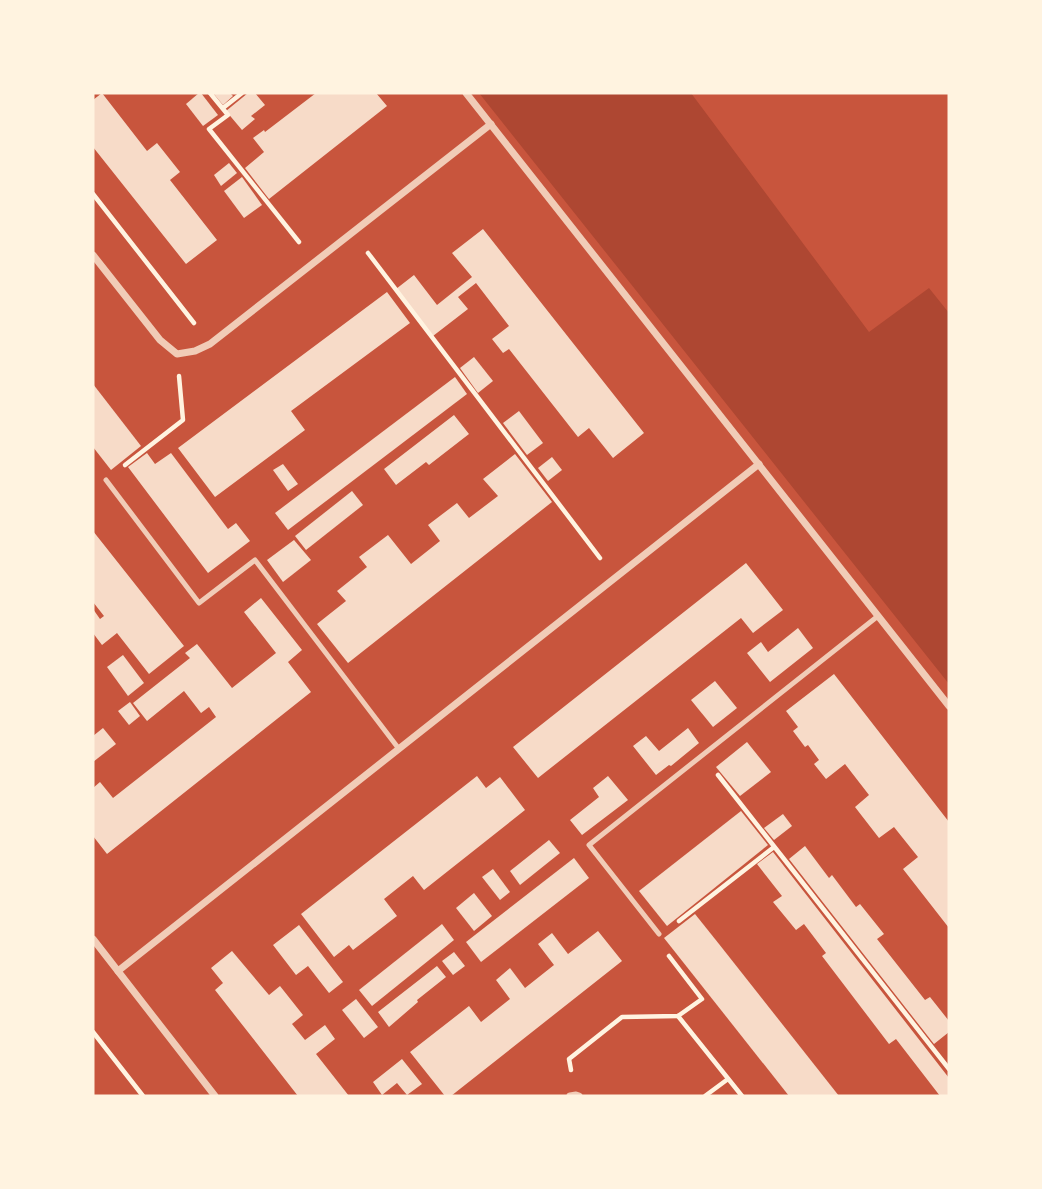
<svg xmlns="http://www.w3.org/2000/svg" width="1042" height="1189" font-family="'Titillium Web',sans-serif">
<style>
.green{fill:#ae4732}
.building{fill:#f7dbc8}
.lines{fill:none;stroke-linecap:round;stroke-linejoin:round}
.path{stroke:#fff3e0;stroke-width:4.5}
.service{stroke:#f1ccb7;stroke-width:5}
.minor{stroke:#f1ccb7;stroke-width:7}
</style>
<rect width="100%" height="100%" fill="#c8553d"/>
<polygon class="green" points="479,93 691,93 869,332 929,288 949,313 949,684"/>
<g class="building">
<polygon points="102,93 147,151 157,143 180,172 170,180 217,240 186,264 93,147 93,100"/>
<polygon points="199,93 201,93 218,115 203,126 186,104"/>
<polygon points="213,93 230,93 233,96 223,105"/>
<polygon points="248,93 255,93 265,105 251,116 255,119 242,130 226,111"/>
<polygon points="316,93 376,93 387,106 269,199 245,168 264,152 253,138 264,130 265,132"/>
<polygon points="229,163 237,173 221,186 214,175"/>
<polygon points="242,177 262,205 244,218 224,191"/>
<polygon points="483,229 644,433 613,458 589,428 578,437 509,349 503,353 492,339 509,326 476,283 458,297 468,309 433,336 396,289 414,275 437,305 472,277 452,253"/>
<polygon points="387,292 410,323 291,411 305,430 215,497 178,448"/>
<polygon points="474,357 493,381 478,393 460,368"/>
<polygon points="455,377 467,394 288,530 275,513"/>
<polygon points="93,384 141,446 111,470 93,447"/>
<polygon points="519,411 543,443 527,455 503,423"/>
<polygon points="454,415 469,434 429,465 426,462 396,485 384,469"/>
<polygon points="147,453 155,464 171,453 228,529 236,523 250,541 208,573 128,467"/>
<polygon points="515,454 552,502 348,663 317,624 346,601 337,591 367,567 359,557 388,535 411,564 440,541 428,525 457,503 469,518 498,496 483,479"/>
<polygon points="552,457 562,470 548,481 538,468"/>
<polygon points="283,464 298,484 288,491 273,470"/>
<polygon points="352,491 363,505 306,550 295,536"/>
<polygon points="93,531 184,646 149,674 117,633 102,645 93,633 93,609 100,619 104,616 93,602"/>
<polygon points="294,540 311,560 283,582 267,560"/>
<polygon points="746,563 783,610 753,633 741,618 538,778 513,747"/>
<polygon points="261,598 302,650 288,662 311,692 107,854 93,836 93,788 100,782 113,798 216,717 209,707 201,713 184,691 147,721 133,703 190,658 185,653 197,644 232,688 276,653 244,612"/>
<polygon points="798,628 813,648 770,682 747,653 761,642 768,652"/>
<polygon points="123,655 144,683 128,696 107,667"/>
<polygon points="834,674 949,822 949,928 903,869 918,857 894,827 879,838 855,807 869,795 845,764 826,779 814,764 819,760 808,745 805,747 793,731 798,727 786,711"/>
<polygon points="715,681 737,708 713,727 691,700"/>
<polygon points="130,702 140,716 129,725 118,711"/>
<polygon points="103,728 116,744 93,762 93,736"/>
<polygon points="688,728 699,743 671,766 669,765 656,775 633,746 646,736 659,751"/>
<polygon points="747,742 771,772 740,796 716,767"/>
<polygon points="477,776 486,788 500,777 525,810 424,890 413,876 384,899 397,916 353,950 349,945 334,957 301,914"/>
<polygon points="608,776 628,800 582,835 570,820 599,797 593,788"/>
<polygon points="741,811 768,845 667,926 639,891"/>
<polygon points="783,814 792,826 774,840 764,828"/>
<polygon points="549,840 560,853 520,885 510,871"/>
<polygon points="805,846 829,878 832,875 856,907 860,904 884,934 877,939 925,1000 930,997 949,1021 949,1032 934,1044 789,859"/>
<polygon points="773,852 949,1078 949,1096 940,1096 896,1039 889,1044 822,956 826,953 804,924 796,930 773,902 782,896 757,864"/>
<polygon points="574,858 589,878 481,962 466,942"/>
<polygon points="493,869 510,892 500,900 482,877"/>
<polygon points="474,893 492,916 474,931 456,908"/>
<polygon points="695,914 719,944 839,1096 789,1096 664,938"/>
<polygon points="442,924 454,940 372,1006 359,990"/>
<polygon points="299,925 343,982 329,993 308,966 296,975 273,945"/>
<polygon points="598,931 622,961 451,1096 445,1096 410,1052 469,1006 481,1022 510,999 496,980 510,968 525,988 554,965 538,944 552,933 568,954"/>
<polygon points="232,951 269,995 280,986 303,1015 292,1024 305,1040 325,1025 335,1039 316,1054 349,1096 298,1096 215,990 223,983 211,968"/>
<polygon points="454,952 465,966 453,975 442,961"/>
<polygon points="437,966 446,977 417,1000 418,1002 389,1027 378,1012"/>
<polygon points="356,999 378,1027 364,1038 342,1010"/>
<polygon points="402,1059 422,1084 407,1095 397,1083 382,1095 373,1082"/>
</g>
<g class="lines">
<g class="path">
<polyline points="210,93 228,115 209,129 299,242"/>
<polyline points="223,108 242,93"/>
<polyline points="93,194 194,323"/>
<polyline points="368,253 600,558"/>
<polyline points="125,465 183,420 179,376"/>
<polyline points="718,775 949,1069"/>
<polyline points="679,921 774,847"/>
<polyline points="678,1016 742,1096"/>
<polyline points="93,1032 143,1096"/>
<polyline points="571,1070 569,1059 622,1017 678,1016 702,999 669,956"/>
<polyline points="705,1096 728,1079"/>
</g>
<g class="service">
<polyline points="106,480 199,603 255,560 399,749"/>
<polyline points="659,934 589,845 878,616"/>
</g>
<g class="minor">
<polyline points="466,93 949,706"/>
<polyline points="93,255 160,340 177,354 195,351 210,344 491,124"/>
<polyline points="93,939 215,1096"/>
<polyline points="118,971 759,464"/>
<polyline points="570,1096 576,1095 579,1096"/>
</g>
</g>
<rect width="1042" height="1189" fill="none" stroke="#fff3e0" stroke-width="189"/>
</svg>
